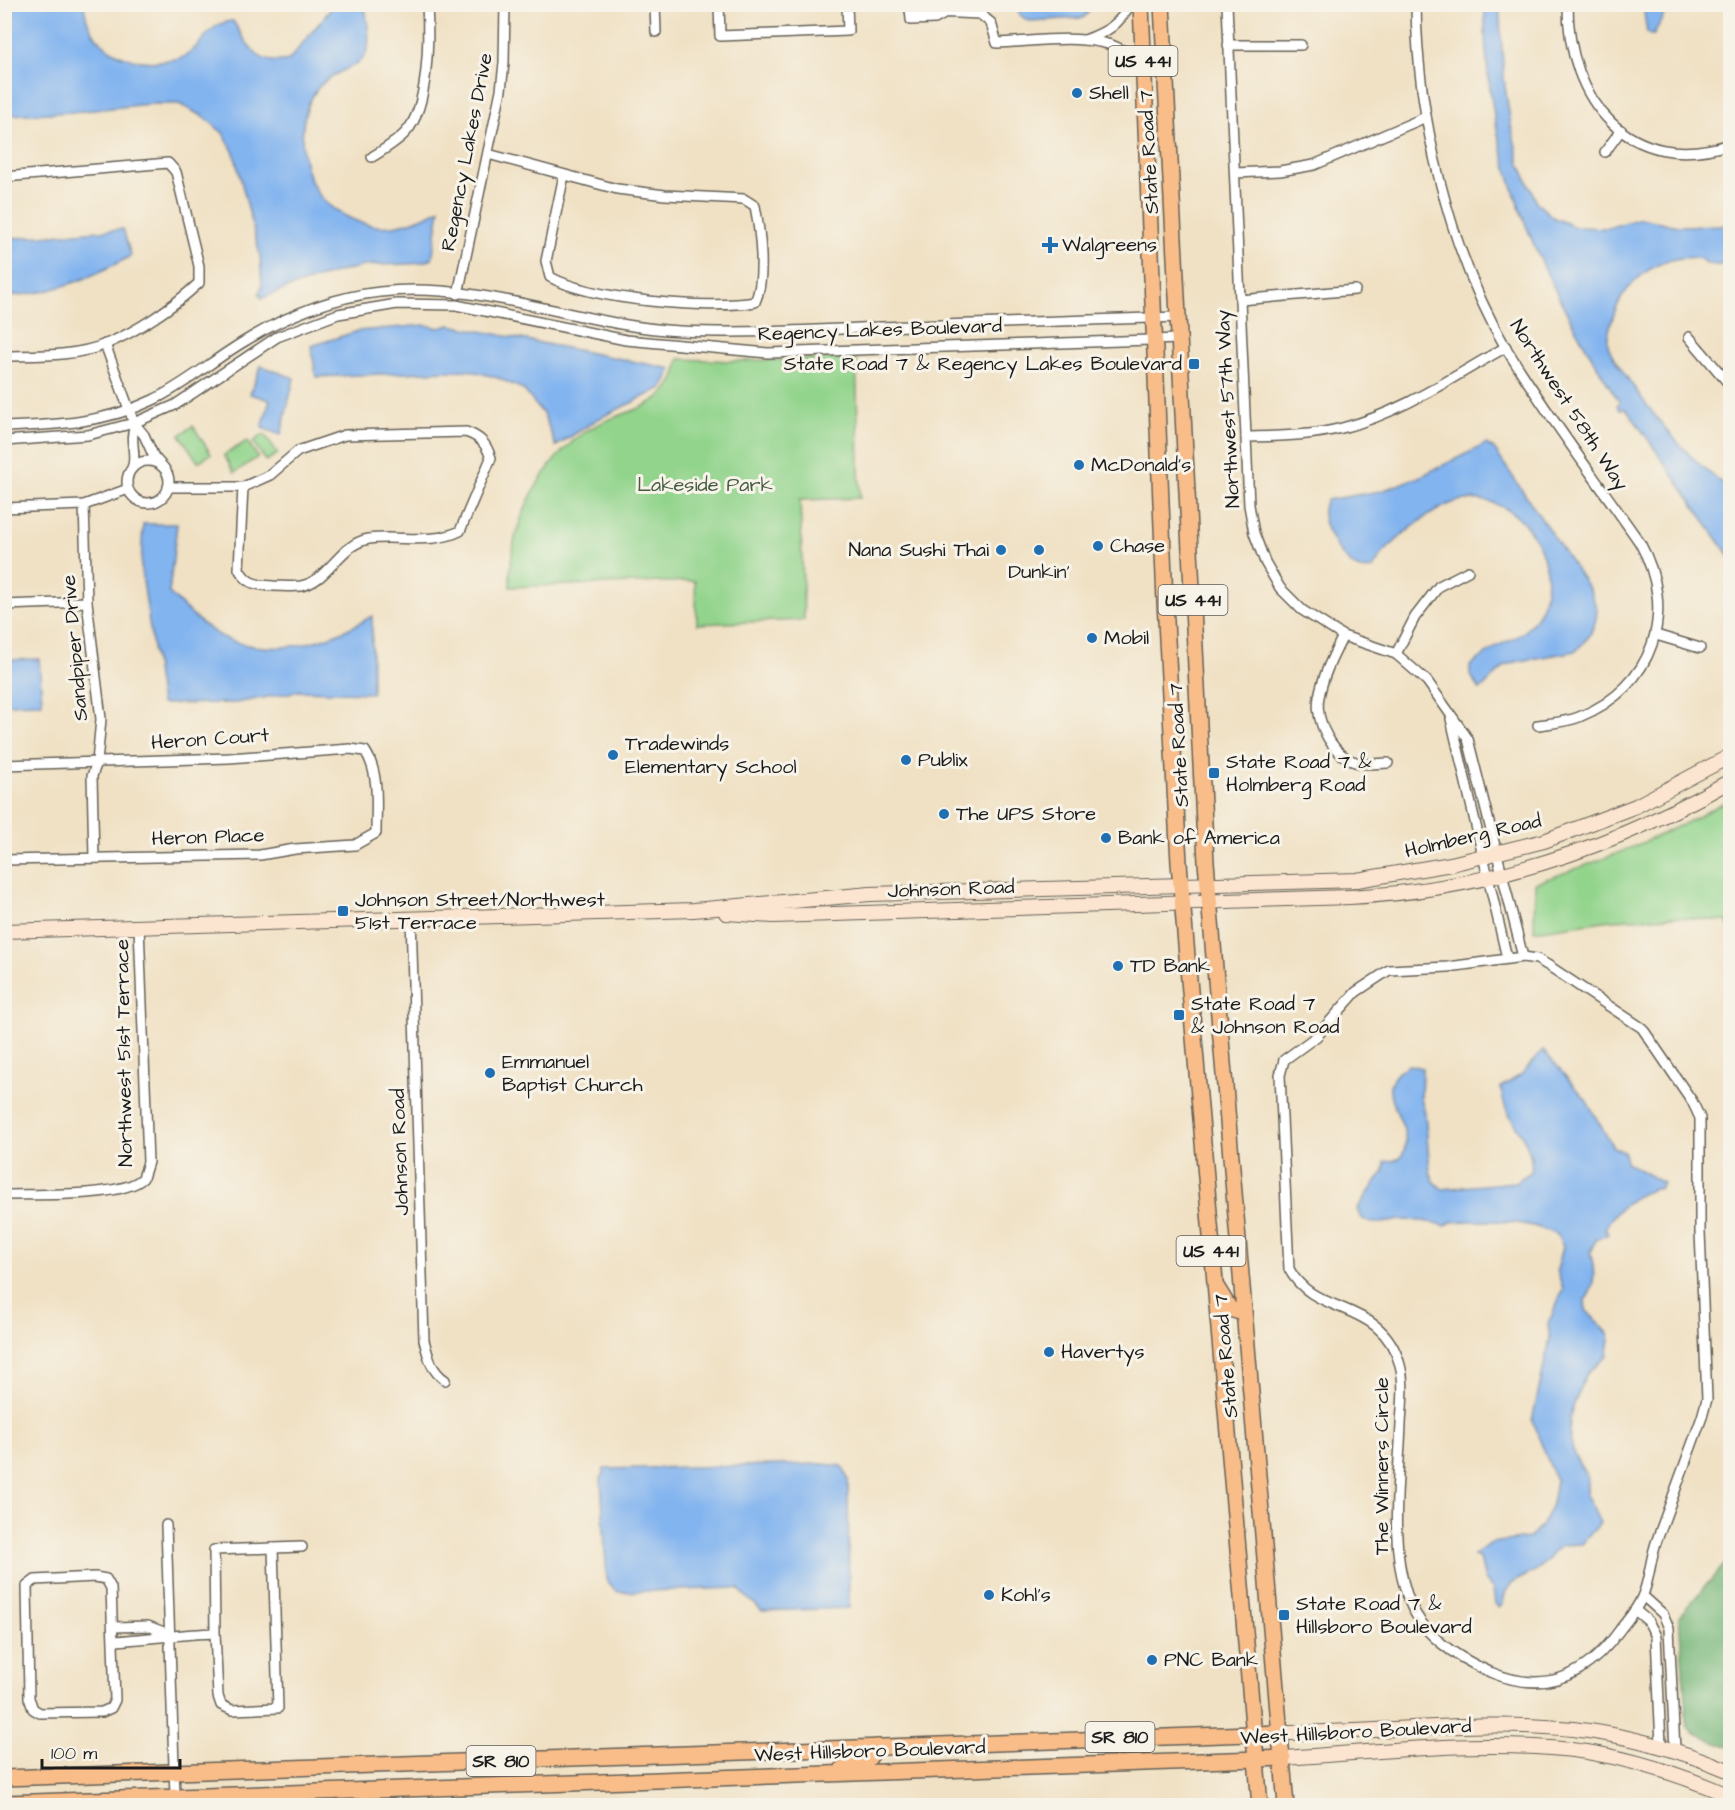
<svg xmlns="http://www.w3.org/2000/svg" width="1735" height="1810" font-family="'Architects Daughter',sans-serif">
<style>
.green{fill:#92d48c;stroke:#577854;stroke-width:1.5}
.forest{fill:#75b678;stroke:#48694a;stroke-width:1.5}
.water{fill:#82b4ef;stroke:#4f6886;stroke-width:1.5}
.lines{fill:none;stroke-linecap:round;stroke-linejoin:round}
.street-casing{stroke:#666157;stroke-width:12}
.secondary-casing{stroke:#666157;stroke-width:16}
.primary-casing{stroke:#666157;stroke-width:18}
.street{stroke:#fff;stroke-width:9}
.secondary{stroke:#fce5d0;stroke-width:14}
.primary{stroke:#f8bd89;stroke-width:15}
.poi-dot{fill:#1f6fb2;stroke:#f7f3e8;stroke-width:2}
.labels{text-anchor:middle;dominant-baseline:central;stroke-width:6;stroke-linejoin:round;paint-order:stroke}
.shield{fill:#f7f3e8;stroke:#5e5c59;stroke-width:1.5}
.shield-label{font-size:18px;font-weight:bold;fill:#1c1c1c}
.poi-label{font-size:20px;fill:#1c1c1c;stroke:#f7f3e8;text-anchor:start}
.street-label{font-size:20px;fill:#1c1c1c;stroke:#f7f3e8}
.park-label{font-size:20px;fill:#455c43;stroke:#f7f3e8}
</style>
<rect width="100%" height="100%" fill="#f7f3e8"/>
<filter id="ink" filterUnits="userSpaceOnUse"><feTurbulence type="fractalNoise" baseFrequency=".0167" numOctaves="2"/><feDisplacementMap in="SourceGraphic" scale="12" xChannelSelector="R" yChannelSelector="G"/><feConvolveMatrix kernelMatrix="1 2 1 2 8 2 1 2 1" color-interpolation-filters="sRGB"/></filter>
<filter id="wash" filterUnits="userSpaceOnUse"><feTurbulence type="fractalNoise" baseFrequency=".008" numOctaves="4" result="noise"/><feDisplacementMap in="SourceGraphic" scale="24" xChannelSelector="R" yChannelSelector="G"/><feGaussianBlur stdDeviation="1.35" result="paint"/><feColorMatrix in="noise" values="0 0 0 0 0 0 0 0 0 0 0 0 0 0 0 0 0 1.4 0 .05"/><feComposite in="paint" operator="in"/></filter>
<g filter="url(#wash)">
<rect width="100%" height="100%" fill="#f0e1c4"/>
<g class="green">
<path d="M856,358L860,498L800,500L804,620L697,624L695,581L510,587C508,530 536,469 581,435C620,405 671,416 679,359L734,361Z"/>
<polygon points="193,426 211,454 198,462 180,435"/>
<polygon points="264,434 278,454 266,461 253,442"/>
<polygon points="247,441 258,457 234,473 224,455"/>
<path d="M1730,799V929L1726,921L1672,917L1611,920L1534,931L1535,883C1604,860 1668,835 1730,799Z"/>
</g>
<polygon class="forest" points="1730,1562 1730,1747 1695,1734 1687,1726 1679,1616 1725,1564"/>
<g class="water">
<path d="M5,4L84,5C88,47 129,68 169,60C175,59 182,59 187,55C204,43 210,22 233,21C249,46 256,67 289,60L334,5H365C366,21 374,44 363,58C354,69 327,73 315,92C296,121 299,168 320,196C328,207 349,219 362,223C389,232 416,222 440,209L432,259C412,268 385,262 364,266C329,273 295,285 262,298L259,294L262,285L260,255L234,153L223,133L204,117L179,104H149L74,112L5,115Z"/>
<path d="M1090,4L1088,13L1083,18L1029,21C1021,17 1018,14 1017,5Z"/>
<path d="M1485,5H1499L1504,79L1511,126L1520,164L1537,203L1554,218L1575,227L1608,228L1641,218L1678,226L1730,225V267C1722,264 1717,266 1709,264C1704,263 1702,258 1697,258C1659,254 1624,282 1613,317C1611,325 1605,339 1609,348C1614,361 1625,374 1633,386C1662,427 1690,460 1730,489V557L1629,412L1624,408L1620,410L1617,405L1620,403C1541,279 1482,156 1485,5Z"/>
<polygon points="1643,5 1669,5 1653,36 1647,33"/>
<path d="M123,229L131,256C90,278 52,295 5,296V239Z"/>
<polygon points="425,325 440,328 450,325 672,369 662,388 598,419 556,446 544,415 523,389 498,378 469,370 316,377 311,346 358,331"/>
<polygon points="261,366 294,378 281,435 262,428 270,400 250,394"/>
<path d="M1486,444L1494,449L1590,590L1597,610L1596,619L1590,635L1576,651L1515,662L1505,666L1480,690L1470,674V666C1478,660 1487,653 1496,647C1504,642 1516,639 1524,632C1584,575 1514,471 1443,507C1422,518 1399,537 1382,554C1378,559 1377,564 1372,569C1366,570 1359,570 1354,566C1339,556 1313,516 1327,500L1381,491L1419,477Z"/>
<path d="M143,524H177L169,593C187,610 210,635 235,642C282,656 331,641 372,616V693L299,691L236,703L161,704L141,567Z"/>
<polygon points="39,659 42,703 5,704 5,660"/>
<path d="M1543,1050L1586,1100L1613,1147L1624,1152L1626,1162L1663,1183L1660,1188C1638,1192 1615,1208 1605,1229L1608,1234L1596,1240L1590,1252C1595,1267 1596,1288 1585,1300L1586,1310L1608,1333L1610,1340L1607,1356L1586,1375L1571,1412L1569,1433L1574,1455L1587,1477V1496L1600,1523L1582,1544L1562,1545C1553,1552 1547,1563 1538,1569C1521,1581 1504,1579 1503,1605L1498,1607L1495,1604L1493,1589L1485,1580L1480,1558L1474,1556L1491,1543L1529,1538L1542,1525L1552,1504L1556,1480L1532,1421L1550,1339L1548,1325L1563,1289L1557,1270L1563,1247L1558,1235C1524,1219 1488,1220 1451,1222L1446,1226C1433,1222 1417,1220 1403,1220C1387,1221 1363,1231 1357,1209L1384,1171L1385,1162C1389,1160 1393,1162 1398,1159C1403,1156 1404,1152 1405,1147C1411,1115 1365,1089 1409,1065L1422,1068L1421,1098L1425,1113L1430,1171L1434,1181L1442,1189L1515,1182L1531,1172C1536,1138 1503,1123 1501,1087L1521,1075Z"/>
<polygon points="822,1464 842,1466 848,1479 849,1608 762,1611 737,1588 618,1592 607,1582 601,1479 604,1469"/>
</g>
</g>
<g filter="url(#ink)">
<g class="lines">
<g class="street-casing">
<g id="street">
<polyline points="655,4 656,32"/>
<polyline points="719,4 720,36 848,31 847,4"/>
<polyline points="1227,4 1249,505 1254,533 1265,562 1280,588 1302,610 1343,636 1396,654 1427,681 1468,739 1523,957"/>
<path d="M1416,4C1417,116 1449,251 1506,348C1547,415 1595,478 1640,543C1678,612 1654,687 1579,717C1567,722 1551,723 1538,725"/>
<path d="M1568,4C1567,100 1630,177 1730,144"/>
<polyline points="910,6 911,20 935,19 946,13"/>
<path d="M910,11L980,14L991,23L997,43C1031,42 1092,32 1122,50C1130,55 1137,62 1143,69"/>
<path d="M1085,40C1107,32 1119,25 1130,4"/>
<polyline points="1228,45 1301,45"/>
<polyline points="1605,152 1621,130"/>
<path d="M488,154L617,189L665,195L744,199L755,206C760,231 766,279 755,302C708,310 592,300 550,277L546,261L564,175"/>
<path d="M372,157C383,150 397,142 406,132C429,107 429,37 427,4"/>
<polyline points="1235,173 1280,171 1314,165 1426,117"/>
<path d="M4,177L168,163L176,172L199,266V283C173,307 138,331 106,344C75,357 37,355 4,356"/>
<polyline points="458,294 501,90 504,63 505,4"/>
<polyline points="1240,300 1355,290"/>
<polyline points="1689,337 1730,385"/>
<polyline points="105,344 134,423 144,435 154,457 164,468"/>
<path d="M4,427C57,425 105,423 153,400C186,384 213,360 245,341C286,316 332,297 380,292C483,280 579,326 680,331C747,334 814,330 881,327C980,324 1079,321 1179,317"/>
<path d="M1246,437C1278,436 1311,436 1342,428C1400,414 1454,376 1506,347"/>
<polyline points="4,441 88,435 134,423 175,405 277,337 338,314 397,304 456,305 626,340 768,353 1180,339"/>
<circle cx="148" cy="482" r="21"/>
<path d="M132,468C138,454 128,441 135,426"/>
<path d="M168,487H243L270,475L298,451L345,435L466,432C480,437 486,443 491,458L460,531C432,545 399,535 369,539C339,544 329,581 301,586C292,587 282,586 273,586C256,585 247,584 239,569L243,487"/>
<polyline points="84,505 87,602 101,719 97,762 92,776 94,858"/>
<polyline points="4,508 84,505 128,489"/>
<polyline points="4,605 87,602"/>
<polyline points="1656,635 1700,648"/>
<path d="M1343,636C1333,656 1323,675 1319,697C1314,722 1334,759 1360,763C1369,765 1379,763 1388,763"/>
<polyline points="1396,654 1415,617 1439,586 1468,571"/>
<polyline points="1451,719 1507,958"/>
<path d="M4,765L229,758L350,749L365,751C380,773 376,806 376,833L355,845L295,849L260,855L4,860"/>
<path d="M411,917L424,1340C428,1356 431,1371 445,1380"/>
<path d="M1523,957L1537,959L1549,966L1642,1028L1692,1101L1700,1118V1232L1707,1399L1702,1417C1687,1458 1672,1499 1657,1540C1650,1558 1650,1580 1642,1597C1637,1610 1627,1620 1619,1631C1586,1677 1545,1695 1490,1672C1454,1656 1420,1634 1407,1595C1389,1542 1399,1479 1401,1424C1402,1405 1405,1383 1400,1365C1382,1298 1315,1318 1289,1269L1280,1075L1284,1060L1317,1036L1356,992L1389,970L1448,967Z"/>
<path d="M4,1195C36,1194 123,1198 143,1178L148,1162L139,926"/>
<polyline points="166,1525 175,1796"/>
<polyline points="273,1548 302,1547"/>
<polygon points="95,1577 106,1579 111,1588 115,1700 111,1708 102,1712 40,1713 33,1709 29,1698 27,1586 35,1580"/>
<polyline points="1643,1596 1663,1614 1669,1628 1675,1750"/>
<polyline points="1635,1610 1648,1621 1656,1636 1661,1745"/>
<polyline points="114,1627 148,1626 169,1634"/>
<path d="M114,1641C148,1639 181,1634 215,1633L218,1696L221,1705L232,1710L278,1708L273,1548L214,1550L215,1633"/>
</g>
</g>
<g class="secondary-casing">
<g id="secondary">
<path d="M726,913L773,916L1350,897C1486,890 1613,848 1730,781"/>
<polyline points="4,931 694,910 870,894 1357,880 1451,864 1544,841 1636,806 1730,756"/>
<path d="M1281,1733C1378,1733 1476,1719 1573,1729C1628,1735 1680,1750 1730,1771"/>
<path d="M1283,1758C1381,1752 1490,1738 1587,1752C1637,1760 1684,1776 1730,1796"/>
</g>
</g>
<g class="primary-casing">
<g id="primary">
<polyline points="1141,4 1165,602 1179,863 1260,1806"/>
<polyline points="1162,4 1206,862 1286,1806"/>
<polyline points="1217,1288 1230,1309 1243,1313"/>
<polyline points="843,1768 868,1759 877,1747"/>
<polyline points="4,1778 1281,1733"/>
<polyline points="4,1803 1283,1758"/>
</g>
</g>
<use href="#street" class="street"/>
<use href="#secondary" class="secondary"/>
<use href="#primary" class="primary"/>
</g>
</g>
<g class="poi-dot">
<circle cx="1077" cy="93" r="6"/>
<path d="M1047 236h6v6h6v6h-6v6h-6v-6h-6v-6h6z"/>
<rect x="1188" y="358" width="12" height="12" rx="3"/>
<circle cx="1079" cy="465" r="6"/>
<circle cx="1098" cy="546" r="6"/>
<circle cx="1001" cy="550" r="6"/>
<circle cx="1039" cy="550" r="6"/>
<circle cx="1092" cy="638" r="6"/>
<circle cx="613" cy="755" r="6"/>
<circle cx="906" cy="760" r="6"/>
<rect x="1208" y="767" width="12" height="12" rx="3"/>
<circle cx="944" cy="814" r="6"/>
<circle cx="1106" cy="838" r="6"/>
<rect x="337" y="905" width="12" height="12" rx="3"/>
<circle cx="1118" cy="966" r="6"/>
<rect x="1173" y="1009" width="12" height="12" rx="3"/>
<circle cx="490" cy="1073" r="6"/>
<circle cx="1049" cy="1352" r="6"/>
<circle cx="989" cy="1595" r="6"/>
<rect x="1278" y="1609" width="12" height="12" rx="3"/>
<circle cx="1152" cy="1660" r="6"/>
</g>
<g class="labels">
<g class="shield">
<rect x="1108.5" y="46" width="69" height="30" rx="4.5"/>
<rect x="1158.5" y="585" width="69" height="30" rx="4.5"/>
<rect x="1176.5" y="1236" width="69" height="30" rx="4.5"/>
<rect x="1085.5" y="1722" width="69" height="30" rx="4.5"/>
<rect x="466.5" y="1746" width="69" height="30" rx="4.5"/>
</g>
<g class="shield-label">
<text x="1143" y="61">US 441</text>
<text x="1193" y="600">US 441</text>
<text x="1211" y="1251">US 441</text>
<text x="1120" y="1737">SR 810</text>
<text x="501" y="1761">SR 810</text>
</g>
<g class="poi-label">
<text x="1089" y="93">Shell</text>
<text x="1062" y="245">Walgreens</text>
<text x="1182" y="364" text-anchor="end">State Road 7 &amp; Regency Lakes Boulevard</text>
<text x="1091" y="465">McDonald's</text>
<text x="1110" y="546">Chase</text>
<text x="989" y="550" text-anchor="end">Nana Sushi Thai</text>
<text x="1039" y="572" text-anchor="middle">Dunkin'</text>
<text x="1104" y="638">Mobil</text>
<text x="625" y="744">Tradewinds<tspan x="625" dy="23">Elementary School</tspan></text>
<text x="918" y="760">Publix</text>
<text x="1226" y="762">State Road 7 &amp;<tspan x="1226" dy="23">Holmberg Road</tspan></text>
<text x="956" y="814">The UPS Store</text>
<text x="1118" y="838">Bank of America</text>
<text x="355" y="900">Johnson Street/Northwest<tspan x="355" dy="23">51st Terrace</tspan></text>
<text x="1130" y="966">TD Bank</text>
<text x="1191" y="1004">State Road 7<tspan x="1191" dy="23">&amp; Johnson Road</tspan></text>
<text x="502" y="1062">Emmanuel<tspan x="502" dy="23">Baptist Church</tspan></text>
<text x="1061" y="1352">Havertys</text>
<text x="1001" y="1595">Kohl's</text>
<text x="1296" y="1604">State Road 7 &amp;<tspan x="1296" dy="23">Hillsboro Boulevard</tspan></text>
<text x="1164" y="1660">PNC Bank</text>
</g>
<g class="street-label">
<text transform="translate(467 152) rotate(-79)">Regency Lakes Drive</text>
<text transform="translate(1149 152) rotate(-93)">State Road 7</text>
<text transform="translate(880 330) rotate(-2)">Regency Lakes Boulevard</text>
<text transform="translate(1569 405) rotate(57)">Northwest 58th Way</text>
<text transform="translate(1228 409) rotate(-93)">Northwest 57th Way</text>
<text transform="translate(75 648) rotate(-95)">Sandpiper Drive</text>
<text transform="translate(210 739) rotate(-4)">Heron Court</text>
<text transform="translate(1179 745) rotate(-93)">State Road 7</text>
<text transform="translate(1473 836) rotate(-13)">Holmberg Road</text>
<text transform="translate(208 837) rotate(-2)">Heron Place</text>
<text transform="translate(951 889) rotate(-2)">Johnson Road</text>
<text transform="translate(124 1053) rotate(-91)">Northwest 51st Terrace</text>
<text transform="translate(400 1152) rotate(-92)">Johnson Road</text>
<text transform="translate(1226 1356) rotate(-95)">State Road 7</text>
<text transform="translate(1382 1466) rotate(-90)">The Winners Circle</text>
<text transform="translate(1356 1732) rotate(-3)">West Hillsboro Boulevard</text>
<text transform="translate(870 1751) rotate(-2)">West Hillsboro Boulevard</text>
</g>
<g class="park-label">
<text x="705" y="485">Lakeside Park</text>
</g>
</g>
<rect width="1735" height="1810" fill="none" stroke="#f7f3e8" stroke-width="24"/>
<path d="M42 1759v9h138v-9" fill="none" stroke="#1c1c1c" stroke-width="3"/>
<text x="51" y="1759" font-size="18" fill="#1c1c1c" stroke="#f7f3e8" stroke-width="4.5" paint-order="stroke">100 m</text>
</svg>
